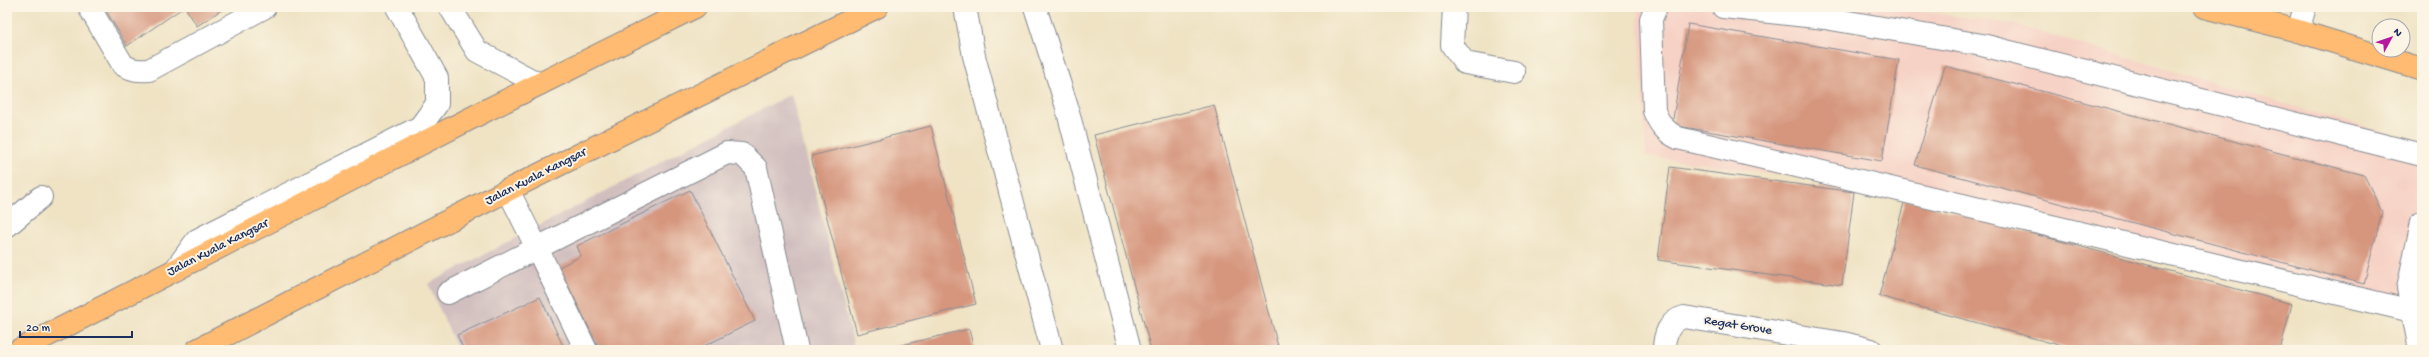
<svg xmlns="http://www.w3.org/2000/svg" width="2429" height="357" font-family="'Gochi Hand',sans-serif">
<style>
.built{fill:#f6d1c5}
.industrial{fill:#d1bfbf}
.building{fill:#d6967e}
.lines{fill:none;stroke-linecap:round;stroke-linejoin:round}
.minor-casing{stroke:#858991;stroke-width:24}
.highway-casing{stroke:#858991;stroke-width:24}
.minor{stroke:#fff;stroke-width:22}
.highway{stroke:#ffbb71;stroke-width:22}
.labels{text-anchor:middle;dominant-baseline:central;stroke-width:4;stroke-linejoin:round;paint-order:stroke}
.street-label{font-size:13px;fill:#1b2f5e;stroke:#fcf5e5}
</style>
<rect width="100%" height="100%" fill="#fcf5e5"/>
<filter id="ink" filterUnits="userSpaceOnUse"><feTurbulence type="fractalNoise" baseFrequency=".025" numOctaves="2"/><feDisplacementMap in="SourceGraphic" scale="8" xChannelSelector="R" yChannelSelector="G"/><feConvolveMatrix kernelMatrix="1 2 1 2 8 2 1 2 1" color-interpolation-filters="sRGB"/></filter>
<filter id="wash" filterUnits="userSpaceOnUse"><feTurbulence type="fractalNoise" baseFrequency=".012" numOctaves="4" result="noise"/><feDisplacementMap in="SourceGraphic" scale="16" xChannelSelector="R" yChannelSelector="G"/><feGaussianBlur stdDeviation="0.9" result="paint"/><feColorMatrix in="noise" values="0 0 0 0 0 0 0 0 0 0 0 0 0 0 0 0 0 1.4 0 .05"/><feComposite in="paint" operator="in"/></filter>
<g filter="url(#wash)">
<rect width="100%" height="100%" fill="#efe3c4"/>
<polygon class="built" points="1638,7 1889,7 2013,24 2422,144 2422,333 2419,315 1898,191 1646,156"/>
<polygon class="industrial" points="791,94 855,350 458,350 428,284"/>
<g id="blocks">
<g class="building">
<polygon points="104,7 184,7 127,46"/>
<polygon points="185,7 226,7 197,26"/>
<polygon points="1688,24 1899,60 1882,161 1672,125"/>
<polygon points="1945,66 2364,175 2382,212 2364,284 1915,165"/>
<polygon points="1214,105 1279,350 1151,350 1094,135"/>
<polygon points="931,126 976,304 857,334 811,156"/>
<polygon points="1670,167 1854,192 1842,285 1658,260"/>
<polygon points="690,190 755,321 702,347 703,350 600,350 559,267 581,256 577,246"/>
<polygon points="1905,199 2292,304 2280,350 2077,350 1879,296"/>
<polygon points="540,297 565,350 464,350 457,335"/>
<polygon points="969,329 974,350 885,350 885,349"/>
</g>
</g>
</g>
<g filter="url(#ink)">
<use href="#blocks" fill-opacity="0" stroke="#858991" stroke-width="1"/>
<g class="lines">
<g class="minor-casing">
<g id="minor">
<path d="M89,7L123,65C132,70 138,71 149,70L265,7"/>
<polyline points="450,7 477,51 539,84"/>
<polyline points="965,7 974,56 1052,350"/>
<polyline points="1035,7 1066,104 1130,350"/>
<polyline points="1454,7 1452,45 1465,63 1514,72"/>
<path d="M1656,7L1651,19L1654,111C1659,123 1665,132 1678,138L2412,311"/>
<polyline points="1723,7 1825,18 1982,45 2422,155"/>
<polyline points="2298,31 2305,7"/>
<polyline points="508,190 537,248 727,153 742,154 756,168 797,350"/>
<polyline points="7,226 41,197"/>
<polyline points="175,270 197,240 420,127 437,104 437,78 397,7"/>
<polyline points="448,293 537,248 586,350"/>
<path d="M1664,350C1664,335 1669,321 1684,317L1843,343L1871,350"/>
<polyline points="2420,350 2408,288 2422,222"/>
</g>
</g>
<g class="highway-casing">
<g id="highway">
<polyline points="2204,7 2298,31 2422,69"/>
<polyline points="19,350 485,111 695,7"/>
<polyline points="197,350 508,190 877,7"/>
</g>
</g>
<use href="#minor" class="minor"/>
<use href="#highway" class="highway"/>
</g>
</g>
<g class="labels">
<g class="street-label">
<text transform="translate(536 177) rotate(-27)">Jalan Kuala Kangsar</text>
<text transform="translate(218 248) rotate(-27)">Jalan Kuala Kangsar</text>
<text transform="translate(1738 326) rotate(9)">Regat Grove</text>
</g>
</g>
<rect width="2429" height="357" fill="none" stroke="#fcf5e5" stroke-width="24"/>
<g transform="translate(2391 38) rotate(50)"><circle r="19" fill="#fcf5e5" stroke="#a2a6af"/>
<path d="M0-3L7 15L0 10L-7 15Z" fill="#b5179e"/>
<text y="-6" font-size="11" font-weight="bold" text-anchor="middle" fill="#1b2f5e">N</text>
</g>
<path d="M20 331v6h112v-6" fill="none" stroke="#1b2f5e" stroke-width="2"/>
<text x="26" y="331" font-size="12" fill="#1b2f5e" stroke="#fcf5e5" stroke-width="3" paint-order="stroke">20 m</text>
</svg>
